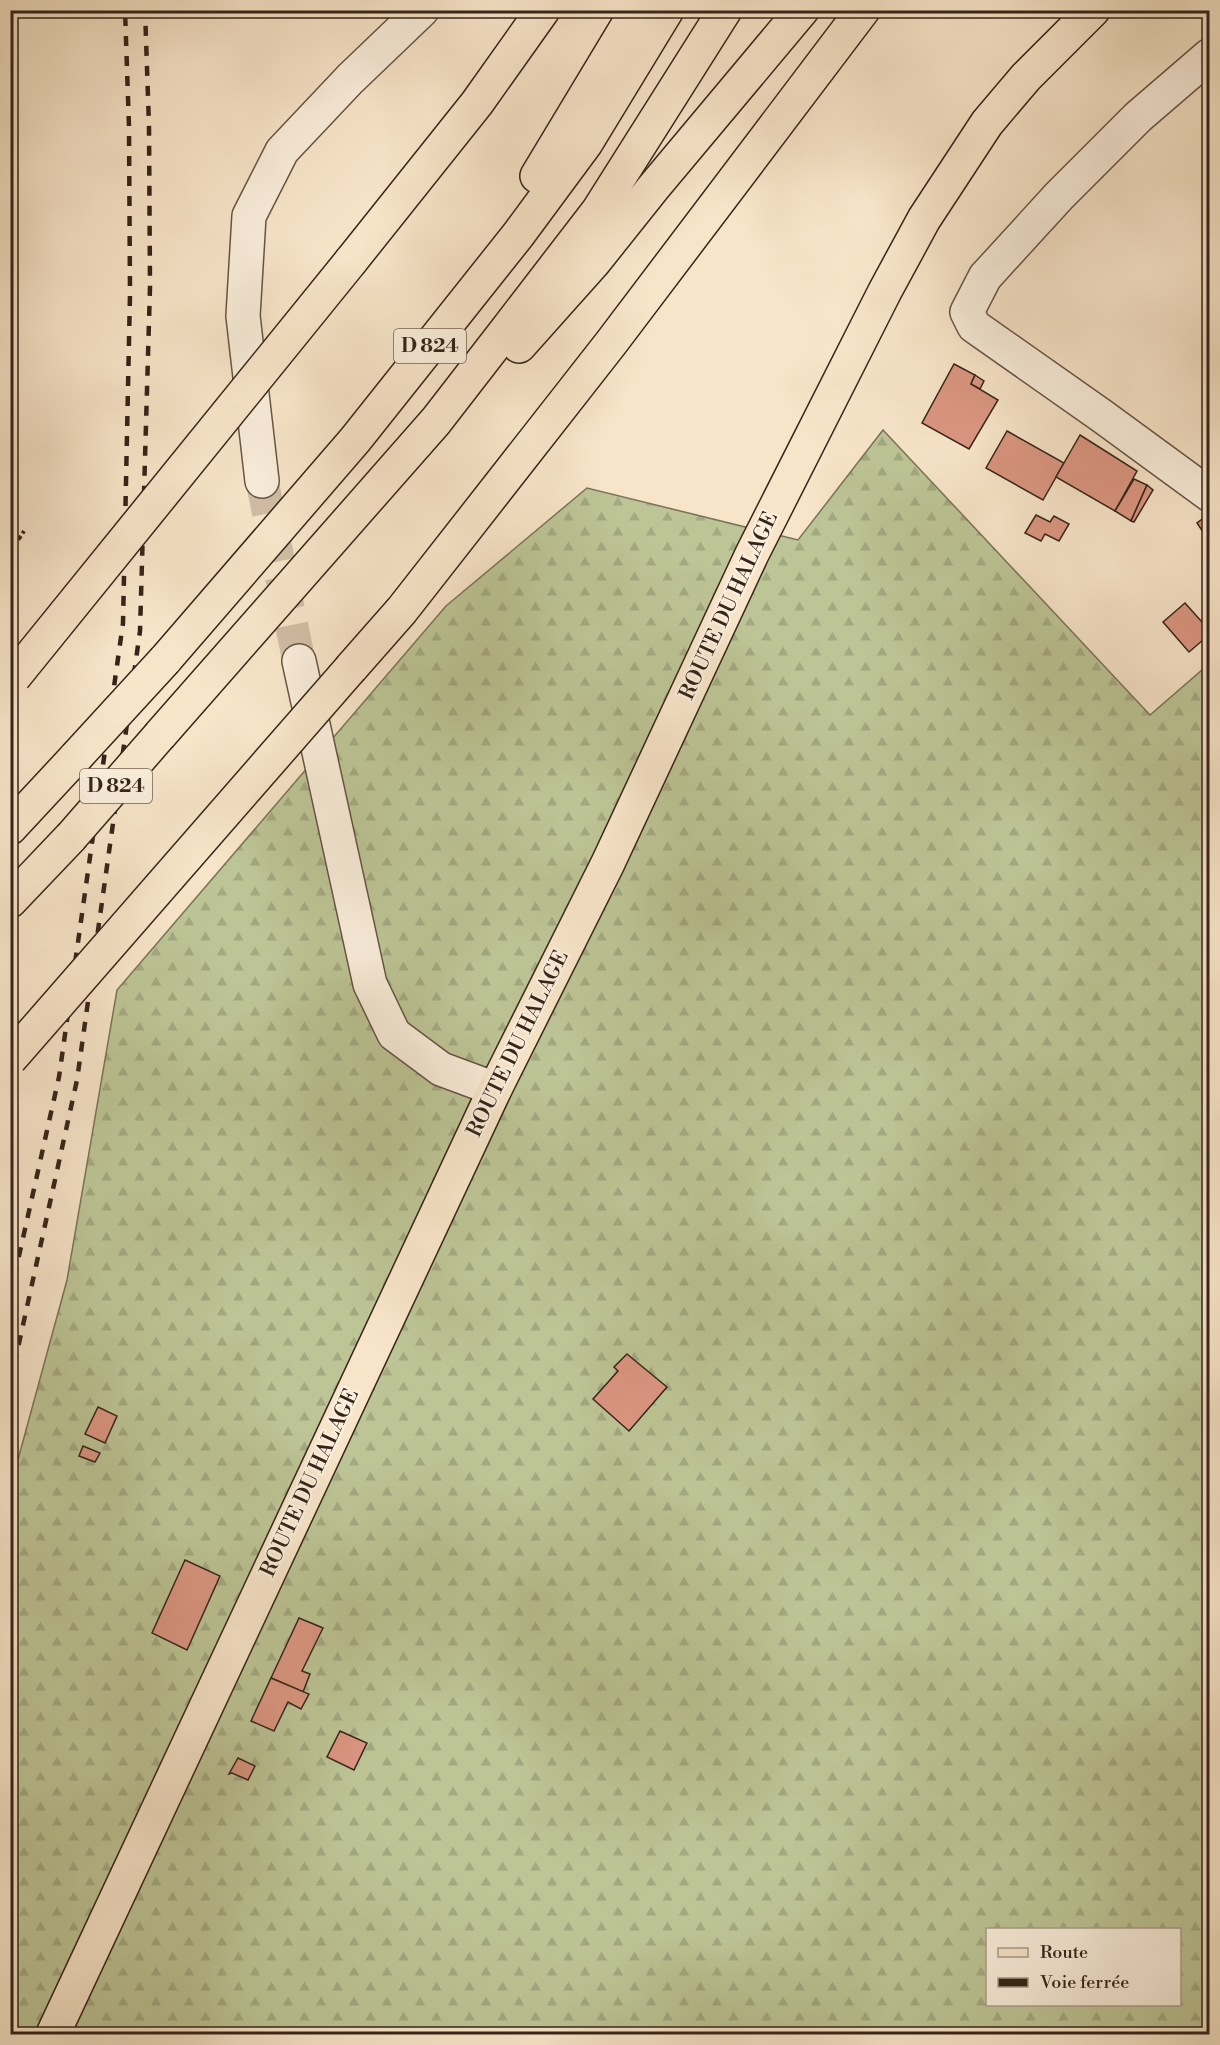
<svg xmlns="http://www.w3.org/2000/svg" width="1220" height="2045" font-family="'Libre Bodoni',serif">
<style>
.forest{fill:url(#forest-firs);stroke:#797458;stroke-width:1.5;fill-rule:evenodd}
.building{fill:#dc9682;stroke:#35241a;stroke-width:1.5}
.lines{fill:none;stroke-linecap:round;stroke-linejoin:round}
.minor-tunnel{stroke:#d1bea6;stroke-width:33;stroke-dasharray:33 16;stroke-linecap:butt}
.minor-casing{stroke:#665446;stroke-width:36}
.major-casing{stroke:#35241a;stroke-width:36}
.highway-casing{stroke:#35241a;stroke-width:36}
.path{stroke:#35241a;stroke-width:4;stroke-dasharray:4.5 3;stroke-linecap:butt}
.minor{stroke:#faeedc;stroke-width:33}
.major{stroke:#f8e5c9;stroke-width:33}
.highway{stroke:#f8e5c9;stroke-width:33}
.rail{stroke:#35241a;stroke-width:4.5;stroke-dasharray:10 10;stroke-linecap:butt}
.major-bridge-casing{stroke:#35241a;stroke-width:36;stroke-linecap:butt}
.highway-bridge-casing{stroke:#35241a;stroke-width:36;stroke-linecap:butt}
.major-bridge{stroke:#f8e5c9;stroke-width:33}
.highway-bridge{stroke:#f8e5c9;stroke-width:33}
.labels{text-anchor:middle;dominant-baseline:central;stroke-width:5;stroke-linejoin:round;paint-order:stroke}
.shield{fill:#faeedc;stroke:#706154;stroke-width:1.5}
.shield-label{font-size:20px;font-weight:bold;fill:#35241a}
.street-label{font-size:21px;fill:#35241a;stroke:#faeedc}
</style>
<defs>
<pattern id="forest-firs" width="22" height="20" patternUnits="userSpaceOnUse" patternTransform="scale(1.5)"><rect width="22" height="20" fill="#bdc596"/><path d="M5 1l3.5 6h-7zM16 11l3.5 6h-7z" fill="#a3a981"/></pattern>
</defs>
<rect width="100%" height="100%" fill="#f8e5c9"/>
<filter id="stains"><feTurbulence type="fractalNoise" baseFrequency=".00333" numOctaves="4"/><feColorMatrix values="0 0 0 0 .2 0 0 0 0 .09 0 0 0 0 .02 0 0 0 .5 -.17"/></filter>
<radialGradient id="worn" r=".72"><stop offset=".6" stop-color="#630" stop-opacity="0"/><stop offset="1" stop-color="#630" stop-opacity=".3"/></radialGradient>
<path class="forest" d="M883,430L1150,715L1209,664V2034H11V1485L67,1280L117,990L446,606L587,488L798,540ZM988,1930H1180V2004H988Z"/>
<g class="building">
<polygon points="954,364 975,375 971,384 998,400 969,449 922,423"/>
<polygon points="975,375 984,381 980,389 971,384"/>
<polygon points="1007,431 1064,463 1043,500 986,468"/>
<polygon points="1080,435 1137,471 1115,511 1056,477"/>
<polygon points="1134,479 1147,485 1131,521 1115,511"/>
<polygon points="1147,485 1153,490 1134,522 1131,521"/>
<polygon points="1036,515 1050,522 1054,516 1069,524 1059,541 1045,534 1041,541 1025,533"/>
<polygon points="1205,517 1210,523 1210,536 1207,538 1197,523"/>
<polygon points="1185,603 1210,631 1210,634 1189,652 1163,622"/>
<polygon points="627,1354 667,1387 629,1431 593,1399 618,1371 614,1367"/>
<polygon points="98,1407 117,1416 105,1443 85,1434"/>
<polygon points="83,1446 100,1453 95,1462 79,1456"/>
<polygon points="185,1560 220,1576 187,1650 152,1633"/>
<polygon points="299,1618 323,1628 302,1671 310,1674 303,1692 271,1678"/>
<polygon points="271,1678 309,1694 301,1709 288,1702 274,1731 251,1721"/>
<polygon points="340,1731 367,1743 354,1770 327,1757"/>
<polygon points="238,1758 255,1766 248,1780 232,1773 229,1774"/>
</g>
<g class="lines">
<polyline class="minor-tunnel" points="262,481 299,661"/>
<g class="minor-casing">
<g id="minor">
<polyline points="1210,55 1138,117 1059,196 985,277 967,312 974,326 1102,416 1210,495"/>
<polyline points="262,481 243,316 249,216 282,151 350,79 422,10"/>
<polyline points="299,661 370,984 394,1034 441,1069 495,1089"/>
</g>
</g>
<g class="major-casing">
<g id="major">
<polyline points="351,261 477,103 543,10"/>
<polyline points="351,668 402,610 611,343 863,10"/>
<polyline points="53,2034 495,1089 608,863 752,554 885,291 924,219 987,123 1026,77 1093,10"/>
</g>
</g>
<g class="highway-casing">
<g id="highway">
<polyline points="537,176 637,10"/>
<polyline points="519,346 594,262 653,188 802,10"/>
<polyline points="165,660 355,440 518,235 586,143 667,10"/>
<polyline points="160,735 436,421 508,328 598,211 725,10"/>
<polyline points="10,828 76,757"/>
<polyline points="10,901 71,837"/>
</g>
</g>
<polyline class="path" points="10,552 24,531"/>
<use href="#minor" class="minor"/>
<use href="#major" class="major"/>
<use href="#highway" class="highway"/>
<g class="rail">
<polyline points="10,1296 59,1077 123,623 130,294 129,127 125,10"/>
<polyline points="10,1384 77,1080 140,631 150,287 149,126 145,10"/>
</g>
<g class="major-bridge-casing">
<g id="major-bridge">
<polyline points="14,677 351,261"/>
<polyline points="10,1059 351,668"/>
</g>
</g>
<g class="highway-bridge-casing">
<g id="highway-bridge">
<polyline points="76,757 165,660"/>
<polyline points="71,837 160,735"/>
</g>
</g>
<use href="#major-bridge" class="major-bridge"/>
<use href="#highway-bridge" class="highway-bridge"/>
</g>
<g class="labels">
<g class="shield">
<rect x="394" y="329" width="72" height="34" rx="4.5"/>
<rect x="80" y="769" width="72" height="34" rx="4.5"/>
</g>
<g class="shield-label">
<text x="430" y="346">D 824</text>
<text x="116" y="786">D 824</text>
</g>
<g class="street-label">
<text transform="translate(729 606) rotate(-65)">ROUTE DU HALAGE</text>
<text transform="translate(518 1044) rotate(-64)">ROUTE DU HALAGE</text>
<text transform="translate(310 1483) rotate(-65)">ROUTE DU HALAGE</text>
</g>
</g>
<rect width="1220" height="2045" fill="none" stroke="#f8e5c9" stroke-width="36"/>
<rect x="12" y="12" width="1196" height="2021" fill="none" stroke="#35241a" stroke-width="3"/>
<rect x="18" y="18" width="1184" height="2009" fill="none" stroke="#35241a" stroke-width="1.5"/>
<rect x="986" y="1928" width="195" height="78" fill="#faeedc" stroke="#ab9d8e" stroke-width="1.5"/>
<rect x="998" y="1948" width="30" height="9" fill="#f8e5c9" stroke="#ab9d8e" stroke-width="1.5"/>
<text x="1040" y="1958" font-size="18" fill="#35241a">Route</text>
<rect x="998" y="1978" width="30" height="9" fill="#35241a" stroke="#ab9d8e" stroke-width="1.5"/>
<text x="1040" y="1988" font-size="18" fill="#35241a">Voie ferrée</text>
<rect width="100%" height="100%" filter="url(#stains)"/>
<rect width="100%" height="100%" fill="url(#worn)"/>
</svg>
